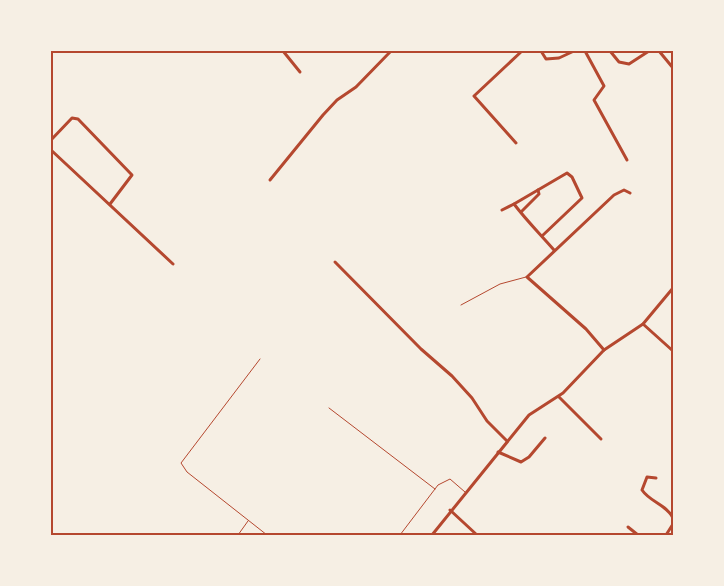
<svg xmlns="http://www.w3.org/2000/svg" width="724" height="586" font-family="Figtree,sans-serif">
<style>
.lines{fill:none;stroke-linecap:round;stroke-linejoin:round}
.service{stroke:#b5482f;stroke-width:1}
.minor{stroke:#b5482f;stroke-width:3}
.neatline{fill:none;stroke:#b5482f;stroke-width:2}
</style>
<rect width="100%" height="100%" fill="#f6efe4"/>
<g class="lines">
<g class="service">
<polyline points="461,305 500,284 526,277"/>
<polyline points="260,359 181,463 187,472 267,535"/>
<polyline points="329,408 435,489"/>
<polyline points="238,535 248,521"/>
<polyline points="400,535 438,485 450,479 465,492"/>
</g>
<g class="minor">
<polyline points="283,51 300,72"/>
<polyline points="541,51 546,59 559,58 574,51"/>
<polyline points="585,51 604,86 594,100 627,160"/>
<polyline points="610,51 619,62 629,64 649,51"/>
<polyline points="659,51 673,68"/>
<polyline points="51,140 72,118 78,119 132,175 110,204"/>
<polyline points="516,143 474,96 522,51"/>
<polyline points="51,150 173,264"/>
<polyline points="270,180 323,115 337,100 356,87 391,51"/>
<polyline points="502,210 514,204"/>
<polyline points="521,212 539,194 538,190"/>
<path d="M542,236L582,198L572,177L567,173L514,204C526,220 541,235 554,250"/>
<polyline points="335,262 421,349 452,376 472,398 487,421 507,441"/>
<polyline points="643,324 673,351"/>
<polyline points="604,350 586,329 527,277 614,195 624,190 630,193"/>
<polyline points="559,397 601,439"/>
<polyline points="498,452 521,462 529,457 545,438"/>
<path d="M656,478L647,477L642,490C650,502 667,505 673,518"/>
<polyline points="450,510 477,535"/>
<polyline points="628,527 638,535"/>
<polyline points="432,535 529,415 563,393 604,350 643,324 673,288"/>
<polyline points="666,535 673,524"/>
</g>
</g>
<rect width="724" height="586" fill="none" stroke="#f6efe4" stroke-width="105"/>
<rect x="52" y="52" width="620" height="482" class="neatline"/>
</svg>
